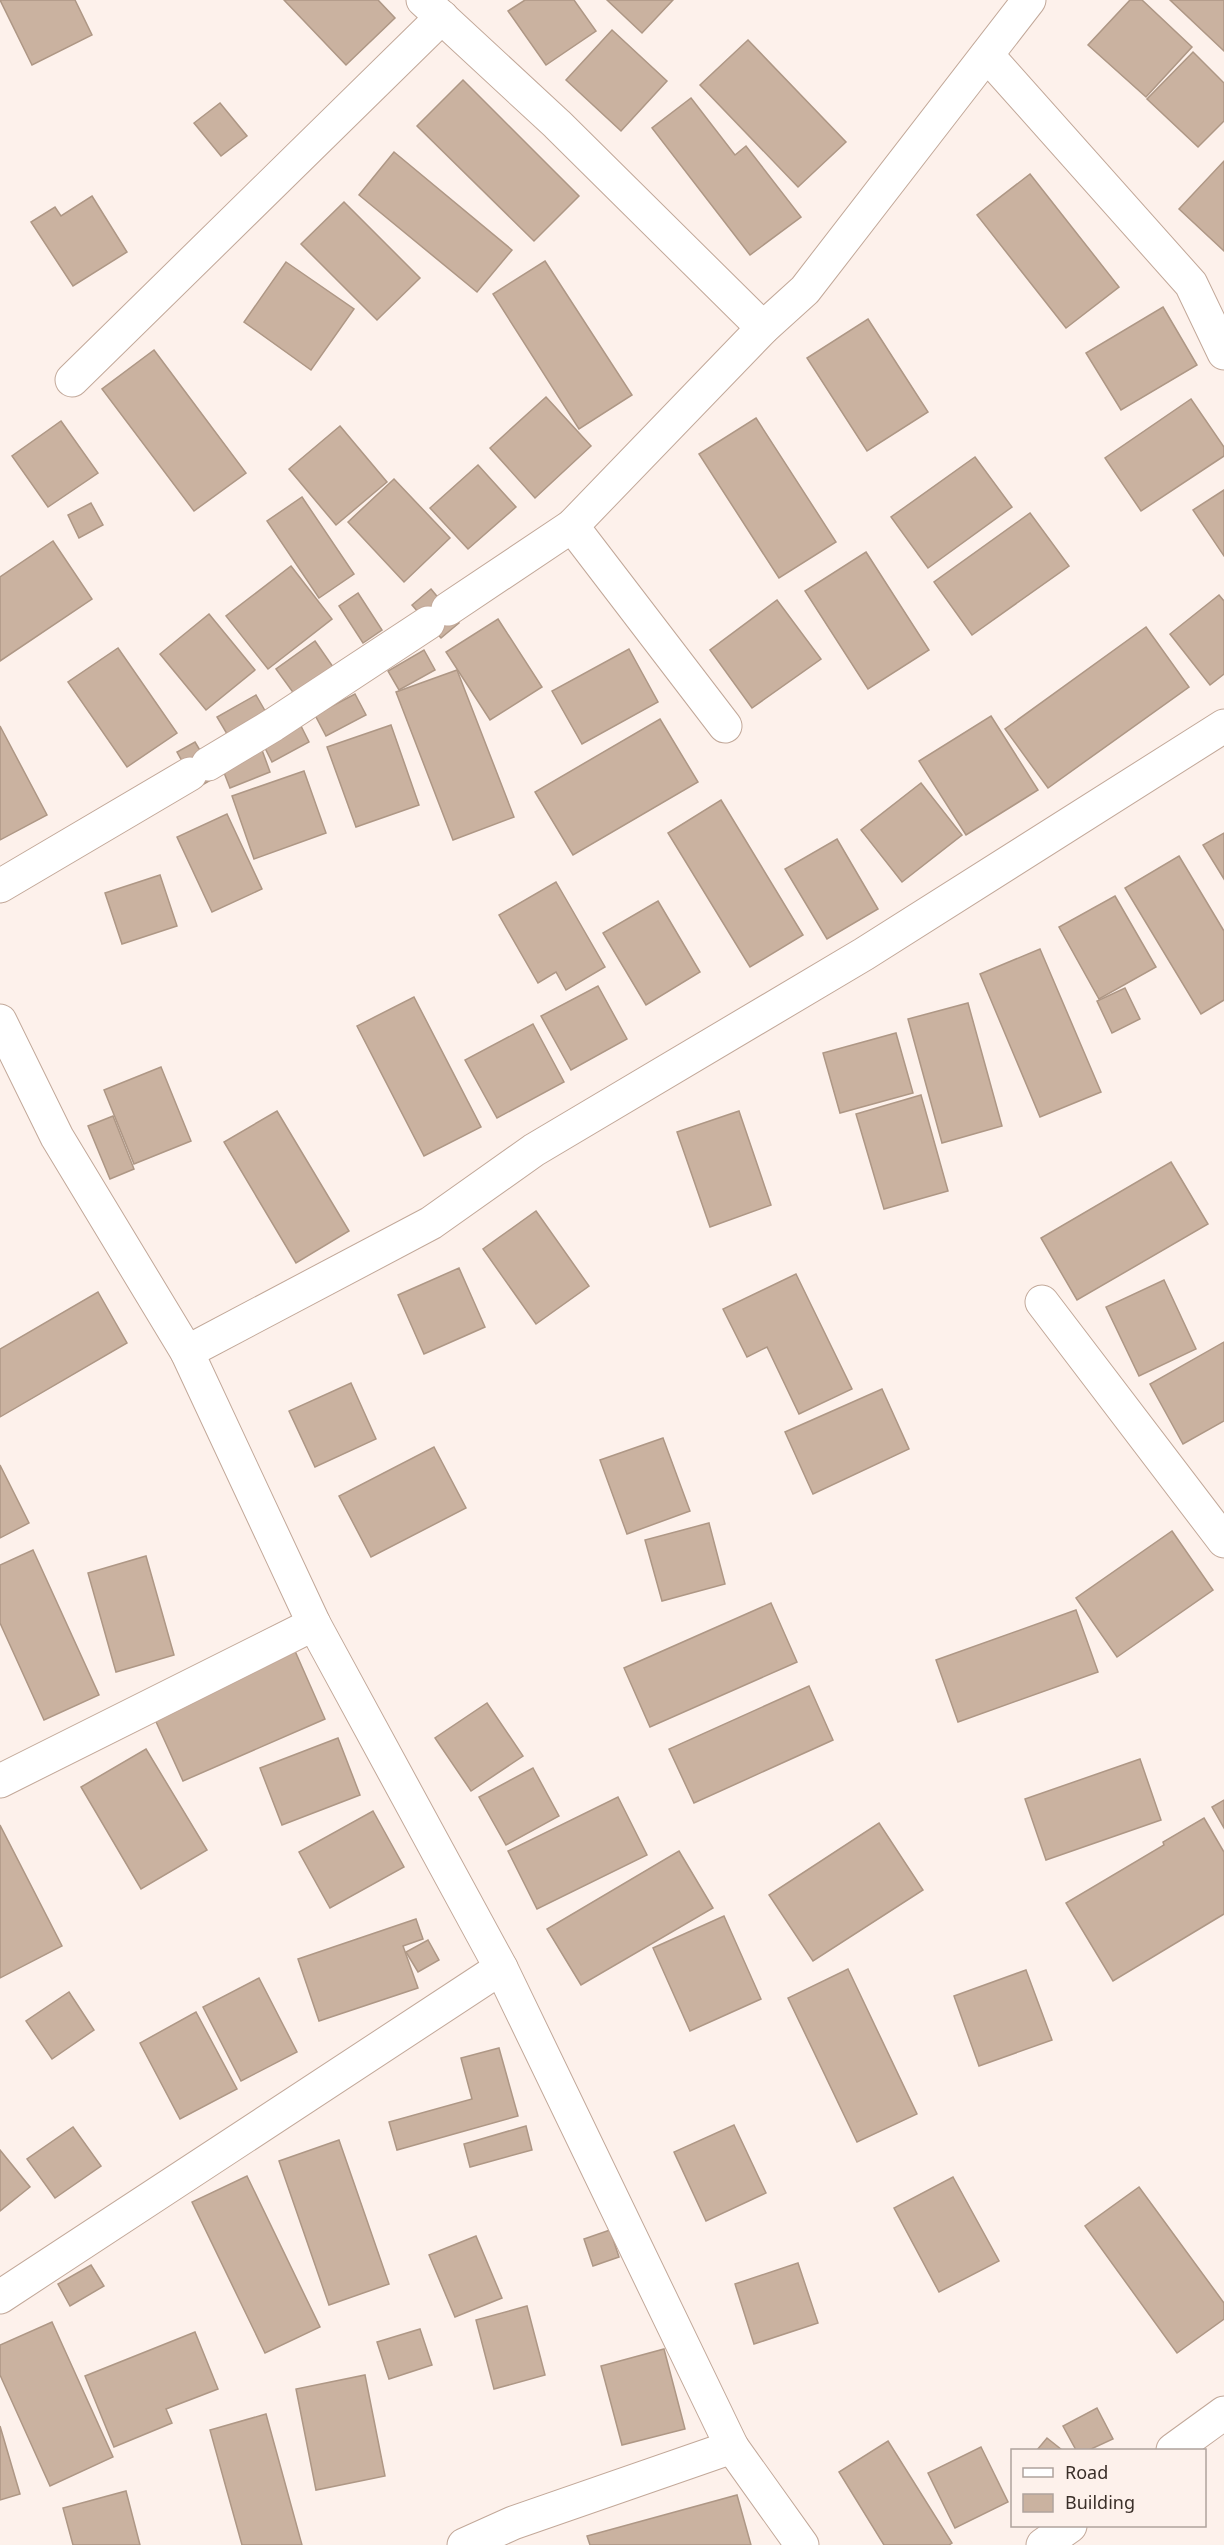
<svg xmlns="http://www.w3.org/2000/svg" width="1224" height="2545" font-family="'Noto Sans',sans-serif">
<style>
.building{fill:#cab2a0;stroke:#ae9785;stroke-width:1.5}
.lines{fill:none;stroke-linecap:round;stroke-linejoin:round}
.minor-casing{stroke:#c2a899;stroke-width:35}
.minor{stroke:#fff;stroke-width:33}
</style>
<rect width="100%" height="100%" fill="#fdf1eb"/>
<g class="building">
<polygon points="0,0 75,0 92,35 32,65"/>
<polygon points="284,0 378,0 395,18 346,65"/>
<polygon points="525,0 574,0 596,31 546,65 508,11"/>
<polygon points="607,0 673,0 642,33"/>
<polygon points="1130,0 1142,0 1192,47 1146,97 1088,45"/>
<polygon points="1170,0 1224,0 1224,51"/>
<polygon points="612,30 667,81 621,131 566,80"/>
<polygon points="748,40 846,142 798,187 700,85"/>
<polygon points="1193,52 1224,83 1224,121 1198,147 1147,99"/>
<polygon points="463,80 579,196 534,241 417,126"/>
<polygon points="691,98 735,155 746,146 801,217 750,255 652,128"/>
<polygon points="220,103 247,136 221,156 194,123"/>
<polygon points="394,152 512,250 477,292 359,195"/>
<polygon points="1224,161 1224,251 1179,209"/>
<polygon points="1030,174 1119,287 1066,328 977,215"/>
<polygon points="92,196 127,252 73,286 31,222 55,207 61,216"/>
<polygon points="344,202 420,278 377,320 301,244"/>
<polygon points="545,261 632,395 579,429 493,294"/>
<polygon points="286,262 354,309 311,370 244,322"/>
<polygon points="1163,307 1197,365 1121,410 1086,353"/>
<polygon points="868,319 928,412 867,451 807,358"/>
<polygon points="154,350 246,473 194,511 102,389"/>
<polygon points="546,397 591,446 535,498 490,448"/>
<polygon points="1191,399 1224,447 1224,456 1141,511 1105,458"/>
<polygon points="756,418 836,542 779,578 699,454"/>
<polygon points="61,421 98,473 48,507 12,456"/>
<polygon points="340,426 387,482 336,525 289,469"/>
<polygon points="975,457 1012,507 928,568 891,517"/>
<polygon points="478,465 516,507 468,549 430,508"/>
<polygon points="394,479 450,538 404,582 348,522"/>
<polygon points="1224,490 1224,556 1193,510"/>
<polygon points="302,497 354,574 319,598 267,521"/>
<polygon points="91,503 103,525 79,538 68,515"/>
<polygon points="1030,513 1069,566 972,635 934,582"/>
<polygon points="53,541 92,599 0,661 0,577"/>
<polygon points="866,552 929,650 868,689 805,591"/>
<polygon points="291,566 332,619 268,669 226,616"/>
<polygon points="431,589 459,623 441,638 412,605"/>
<polygon points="358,593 382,630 363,643 339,606"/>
<polygon points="1219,595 1224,601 1224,674 1210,685 1170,634"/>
<polygon points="777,600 821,659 752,708 710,650"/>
<polygon points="209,614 255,670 206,710 160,654"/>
<polygon points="498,619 542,687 490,720 446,652"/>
<polygon points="1146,627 1189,687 1048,788 1005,729"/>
<polygon points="315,641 338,674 300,702 276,669"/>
<polygon points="118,648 177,733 127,767 68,682"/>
<polygon points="629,649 658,702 582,744 552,691"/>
<polygon points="424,650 435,670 399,690 388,671"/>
<polygon points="457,670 514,817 453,840 396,692"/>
<polygon points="355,694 366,715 326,736 315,715"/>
<polygon points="256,695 268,716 230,739 217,717"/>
<polygon points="991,716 1038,790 966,835 919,761"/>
<polygon points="660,719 698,782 573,855 535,792"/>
<polygon points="300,724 309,742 272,762 263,744"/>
<polygon points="391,725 419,805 356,827 327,747"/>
<polygon points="0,726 47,815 0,840"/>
<polygon points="195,742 216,777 197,788 177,752"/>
<polygon points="262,750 270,772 230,788 221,765"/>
<polygon points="304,771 326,833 254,859 232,796"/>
<polygon points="921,783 962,835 902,882 861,830"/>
<polygon points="721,800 803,935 750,967 668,833"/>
<polygon points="227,814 262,889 212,912 177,837"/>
<polygon points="1224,833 1224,879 1203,845"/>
<polygon points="837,839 878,909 827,939 785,869"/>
<polygon points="1179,856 1224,931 1224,1000 1201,1014 1125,888"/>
<polygon points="160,875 177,926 122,944 105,893"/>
<polygon points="556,882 605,967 566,990 556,972 538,983 499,915"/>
<polygon points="1115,896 1156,967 1099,999 1059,927"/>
<polygon points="658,901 700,972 646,1005 603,933"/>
<polygon points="1040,949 1101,1092 1040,1117 980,974"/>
<polygon points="598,986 627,1039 571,1070 541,1016"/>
<polygon points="1125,988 1140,1019 1112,1033 1097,1001"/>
<polygon points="414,997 481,1127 424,1156 357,1026"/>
<polygon points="968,1003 1002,1126 942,1143 908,1019"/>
<polygon points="533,1024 564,1082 497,1118 465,1060"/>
<polygon points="896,1033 913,1093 840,1113 823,1053"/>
<polygon points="161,1067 191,1141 134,1164 104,1090"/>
<polygon points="921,1095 948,1191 884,1209 856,1114"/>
<polygon points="277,1111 349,1231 296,1263 224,1142"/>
<polygon points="739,1111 771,1205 710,1227 677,1132"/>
<polygon points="113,1116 134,1169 110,1179 88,1126"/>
<polygon points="1171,1162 1208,1224 1077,1300 1041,1238"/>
<polygon points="536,1211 589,1286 536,1324 483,1249"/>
<polygon points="459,1268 485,1327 424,1354 398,1295"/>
<polygon points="796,1274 852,1389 799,1414 767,1347 747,1357 723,1309"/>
<polygon points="1164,1280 1196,1349 1139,1376 1106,1307"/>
<polygon points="98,1292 127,1343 0,1417 0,1349"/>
<polygon points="1224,1342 1224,1421 1183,1444 1150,1384"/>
<polygon points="351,1383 376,1439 315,1467 289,1411"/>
<polygon points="882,1389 909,1449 813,1494 785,1432"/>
<polygon points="663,1438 690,1511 627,1534 600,1460"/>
<polygon points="434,1447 466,1508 371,1557 339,1496"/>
<polygon points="0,1465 29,1523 0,1538"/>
<polygon points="709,1523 725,1584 662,1601 645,1540"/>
<polygon points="1172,1531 1213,1590 1117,1657 1076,1598"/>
<polygon points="33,1550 99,1695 44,1720 0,1623 0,1565"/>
<polygon points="146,1556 174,1655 116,1672 88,1573"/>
<polygon points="771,1603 797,1662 650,1727 624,1668"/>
<polygon points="1076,1610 1098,1672 958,1722 936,1660"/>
<polygon points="295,1651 325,1719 183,1781 152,1713"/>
<polygon points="809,1686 833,1740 694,1803 669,1749"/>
<polygon points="487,1703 523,1756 471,1791 435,1738"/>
<polygon points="338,1738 360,1795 282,1825 260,1768"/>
<polygon points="146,1749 207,1850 141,1889 81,1787"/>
<polygon points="1140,1759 1161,1820 1046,1860 1025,1799"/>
<polygon points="533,1768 559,1816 506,1845 479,1797"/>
<polygon points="618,1797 647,1855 537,1909 508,1851"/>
<polygon points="1224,1800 1224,1828 1212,1807"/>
<polygon points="373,1811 404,1867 330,1908 299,1852"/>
<polygon points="1204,1818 1224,1852 1224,1914 1113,1981 1066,1903 1164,1845 1163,1842"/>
<polygon points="879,1823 923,1890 813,1961 769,1895"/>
<polygon points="0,1825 62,1946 0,1978"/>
<polygon points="679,1851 713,1908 581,1985 547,1929"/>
<polygon points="724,1916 761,1999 690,2031 653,1948"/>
<polygon points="416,1919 423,1939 403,1946 418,1988 319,2021 298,1959"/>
<polygon points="428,1940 439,1960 418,1972 406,1952"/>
<polygon points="848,1969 917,2114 857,2142 788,1998"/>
<polygon points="1026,1970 1052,2040 979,2066 954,1996"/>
<polygon points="259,1978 297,2052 241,2081 203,2007"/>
<polygon points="69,1992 94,2030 52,2059 26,2021"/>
<polygon points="196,2012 237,2089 180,2119 140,2043"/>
<polygon points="499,2048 518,2116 397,2150 389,2122 472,2099 461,2058"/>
<polygon points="734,2125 766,2193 706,2221 674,2152"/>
<polygon points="526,2126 532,2150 470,2167 464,2144"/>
<polygon points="73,2127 101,2166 55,2198 27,2159"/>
<polygon points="339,2140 389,2284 329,2305 279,2161"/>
<polygon points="0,2150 30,2187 0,2211"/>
<polygon points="247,2176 320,2327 265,2353 192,2202"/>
<polygon points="953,2177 999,2261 939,2292 894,2208"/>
<polygon points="1139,2187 1224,2303 1224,2319 1177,2353 1085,2226"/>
<polygon points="610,2230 619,2257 593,2266 584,2239"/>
<polygon points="476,2236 502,2298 455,2317 429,2255"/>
<polygon points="798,2263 818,2323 754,2344 735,2284"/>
<polygon points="91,2265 104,2286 70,2306 58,2284"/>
<polygon points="527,2306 545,2375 494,2389 476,2320"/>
<polygon points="52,2322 113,2457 50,2486 0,2375 0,2345"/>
<polygon points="420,2329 432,2365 389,2379 377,2342"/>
<polygon points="195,2332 218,2389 166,2409 172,2423 114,2447 85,2376"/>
<polygon points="664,2349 685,2429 622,2445 601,2366"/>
<polygon points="365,2375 385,2476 316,2490 296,2389"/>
<polygon points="1097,2408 1113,2439 1089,2450 1076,2450 1063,2426"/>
<polygon points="266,2414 302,2545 242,2545 210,2430"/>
<polygon points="0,2426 20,2494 0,2500"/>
<polygon points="1047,2438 1062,2450 1037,2450"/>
<polygon points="888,2441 952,2543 949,2545 884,2545 839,2472"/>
<polygon points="981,2447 1008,2502 955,2528 928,2473"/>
<polygon points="126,2491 140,2545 73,2545 63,2508"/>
<polygon points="737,2495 751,2545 590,2545 587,2536"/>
</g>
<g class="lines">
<g class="minor-casing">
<g id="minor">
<polyline points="423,0 557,124 763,328"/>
<polyline points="987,55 1191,284 1224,353"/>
<polyline points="72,380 442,17"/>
<polyline points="572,526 725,726"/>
<polyline points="448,609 572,526 763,328 805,290 1029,0"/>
<polyline points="208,764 273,725 428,623"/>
<polyline points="0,886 190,774"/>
<polyline points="0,1021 57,1137 187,1352 314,1624 501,1968 732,2447 802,2545"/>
<polyline points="1042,1302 1224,1541"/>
<polyline points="187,1352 431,1223 534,1150 864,954 1224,726"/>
<polyline points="0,1781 314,1624"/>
<polyline points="0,2297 501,1968"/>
<polyline points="1173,2450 1224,2413"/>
<polyline points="464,2545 513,2523 732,2447"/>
<polyline points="1043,2545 1070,2526"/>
</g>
</g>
<use href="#minor" class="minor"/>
</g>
<rect x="1011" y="2449" width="195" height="78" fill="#fdf1eb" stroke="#afa39d" stroke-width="1.5"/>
<rect x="1023" y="2468" width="30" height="9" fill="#ffffff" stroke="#afa39d" stroke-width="1.5"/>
<text x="1065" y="2479" font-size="18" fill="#3a2f29">Road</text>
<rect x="1023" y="2494" width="30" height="18" fill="#cab2a0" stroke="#afa39d" stroke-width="1.5"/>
<text x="1065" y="2509" font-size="18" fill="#3a2f29">Building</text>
</svg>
